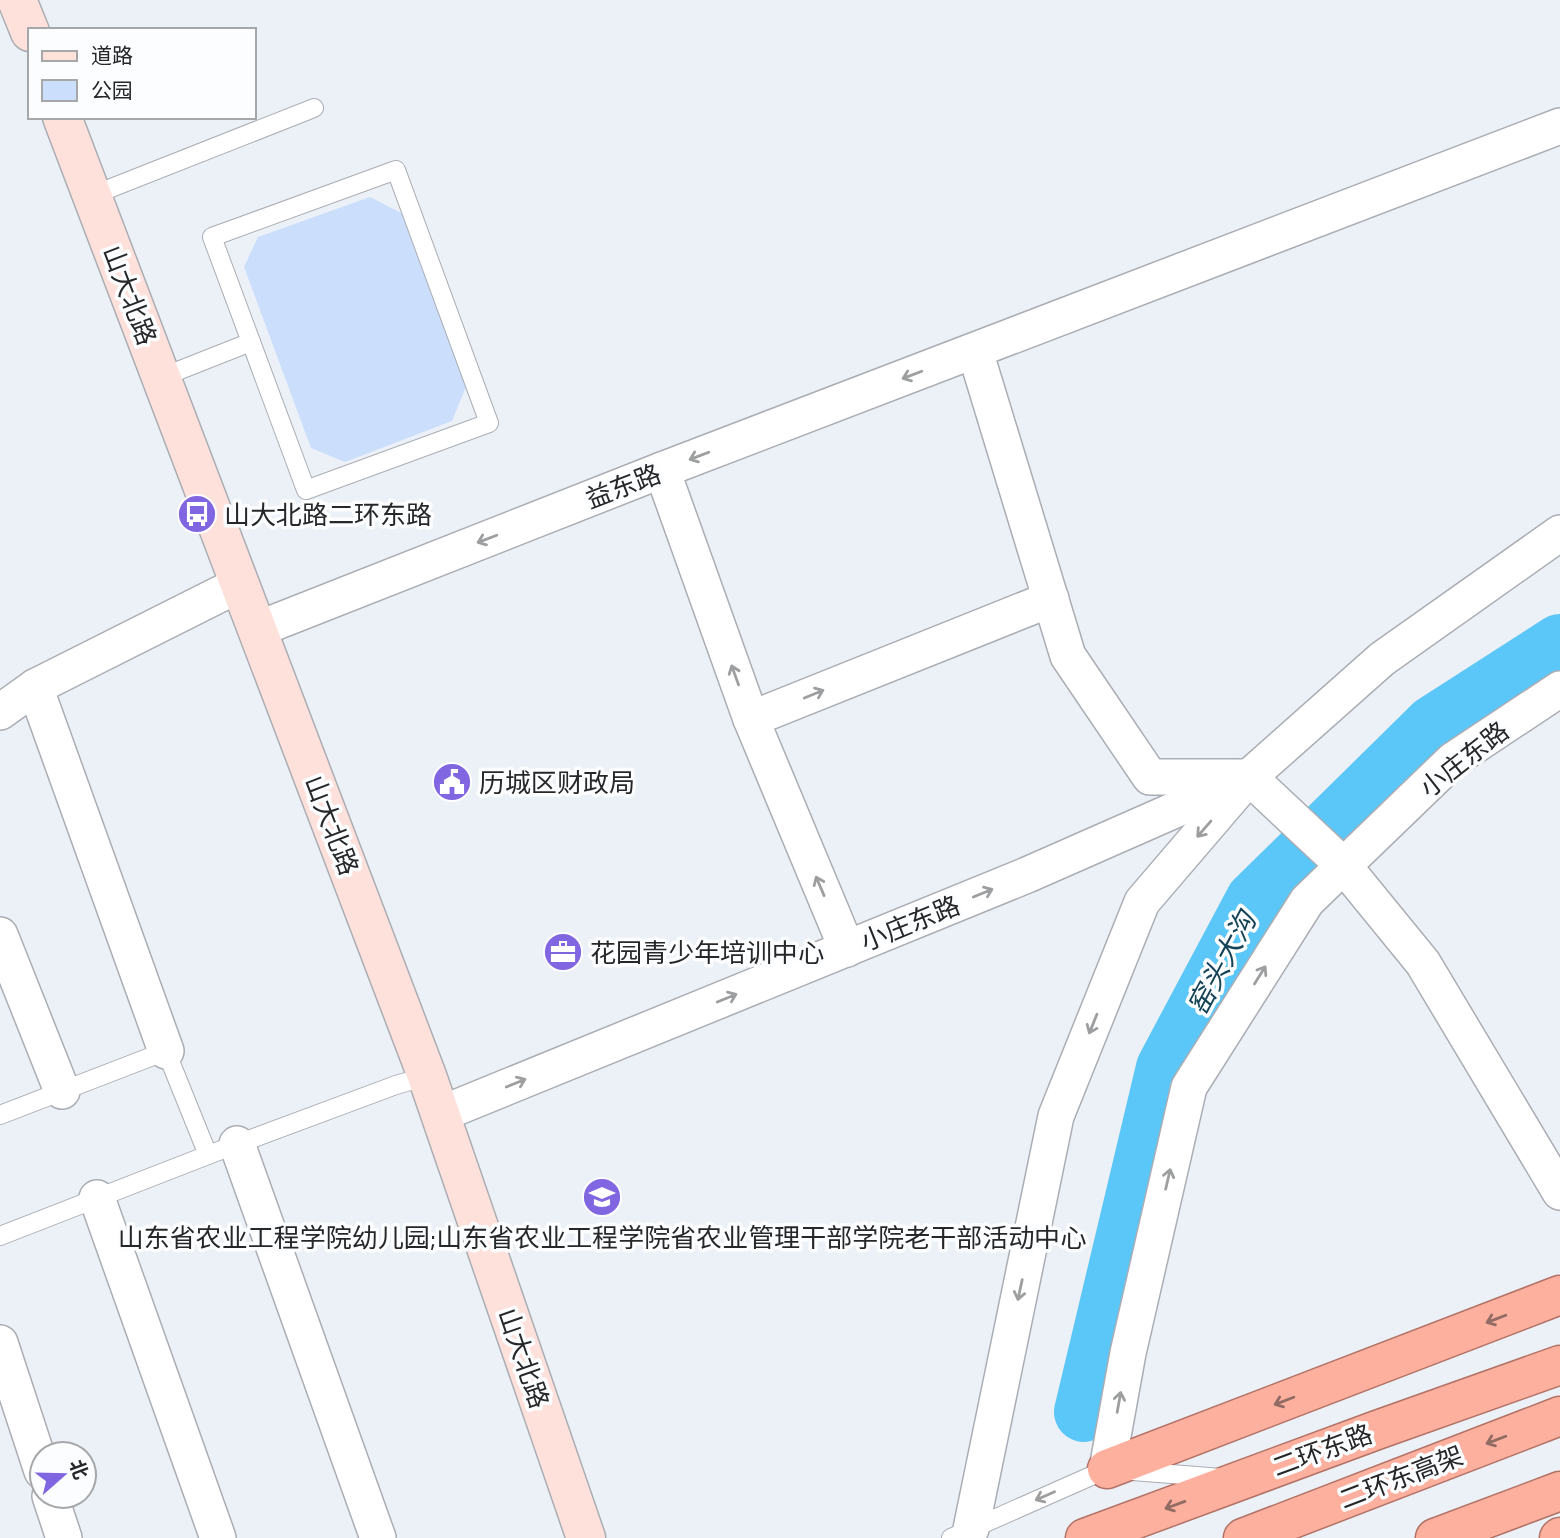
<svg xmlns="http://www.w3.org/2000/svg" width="1560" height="1538" font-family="'Titillium Web','Noto Sans SC',sans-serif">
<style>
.green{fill:#cbdffc}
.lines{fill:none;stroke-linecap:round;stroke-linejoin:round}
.river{stroke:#5ac7f8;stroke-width:60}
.service-casing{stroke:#aaaeb4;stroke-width:20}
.minor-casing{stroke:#aaaeb4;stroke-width:38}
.secondary-casing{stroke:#aaaeb4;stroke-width:41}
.trunk-casing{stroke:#b27366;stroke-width:41}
.service{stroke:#fff;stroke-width:18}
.minor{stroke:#fff;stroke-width:35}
.secondary{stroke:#ffe1db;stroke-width:38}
.trunk{stroke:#feb09f;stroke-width:38}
.oneway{stroke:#9d9e9f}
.oneway2{stroke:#926c64}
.labels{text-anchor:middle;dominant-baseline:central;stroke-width:7;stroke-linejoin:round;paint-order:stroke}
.street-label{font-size:26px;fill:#252729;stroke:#fcfdfe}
.poi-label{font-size:26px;fill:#252729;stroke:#fcfdfe;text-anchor:start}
.water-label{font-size:28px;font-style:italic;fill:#144357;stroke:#fcfdfe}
</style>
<rect width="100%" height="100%" fill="#ecf0f7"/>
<polygon class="green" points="370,197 403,214 466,387 452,421 345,462 311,448 244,267 258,237"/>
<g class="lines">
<polyline class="river" points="1084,1412 1166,1068 1255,901 1434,725 1560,644"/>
<g class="service-casing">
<g id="service">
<polygon points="396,170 489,423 306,490 212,237"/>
<polyline points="106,190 314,108"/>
<polyline points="175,372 251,342"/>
<polyline points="0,1115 166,1051 208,1155 396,1085 427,1076"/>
<polyline points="0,1236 208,1155"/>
<polyline points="951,1538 1107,1469 1222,1478"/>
</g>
</g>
<g class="minor-casing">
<g id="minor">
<polyline points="975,351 1068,656 1150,777 1249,777 1343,865 1423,963 1560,1192"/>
<polyline points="662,470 751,719 847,949"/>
<polyline points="271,624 662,470 1560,126"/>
<polyline points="35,687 166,1051"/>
<polyline points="0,712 35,687 240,584"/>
<polyline points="751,719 1051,599"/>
<polyline points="0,935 62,1091"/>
<polyline points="453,1109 1027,875 1236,783"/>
<polyline points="237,1144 378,1538"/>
<polyline points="97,1198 218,1538"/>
<polyline points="0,1343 42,1471"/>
<polyline points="1107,1469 1128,1353 1189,1087 1307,901 1453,760 1560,689"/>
<polyline points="50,1496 64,1538"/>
<polyline points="971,1529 1056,1116 1142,902 1249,777 1382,659 1560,533"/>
</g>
</g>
<g class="secondary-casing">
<g id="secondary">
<polyline points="17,0 30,32"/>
<polyline points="62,117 427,1076 586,1538"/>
</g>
</g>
<g class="trunk-casing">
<g id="trunk">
<polyline points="1107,1469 1560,1295"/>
<polyline points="1085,1538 1377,1430 1560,1365"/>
<polyline points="1243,1538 1560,1416"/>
<polyline points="1435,1538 1560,1491"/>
<polyline points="1559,1538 1560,1537"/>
</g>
</g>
<use href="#service" class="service"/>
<use href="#minor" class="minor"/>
<use href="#secondary" class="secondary"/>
<use href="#trunk" class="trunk"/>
</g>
<defs><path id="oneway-shaft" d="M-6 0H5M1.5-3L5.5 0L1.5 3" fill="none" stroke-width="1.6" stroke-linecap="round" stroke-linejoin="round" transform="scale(1.75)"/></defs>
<g class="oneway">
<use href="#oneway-shaft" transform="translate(912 375) rotate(159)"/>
<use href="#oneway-shaft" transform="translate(699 456) rotate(159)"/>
<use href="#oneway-shaft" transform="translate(487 539) rotate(159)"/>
<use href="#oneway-shaft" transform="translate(735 675) rotate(-110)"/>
<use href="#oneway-shaft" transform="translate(814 694) rotate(-22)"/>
<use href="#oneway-shaft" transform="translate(1204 829) rotate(131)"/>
<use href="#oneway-shaft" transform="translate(820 886) rotate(-113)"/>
<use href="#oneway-shaft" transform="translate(983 893) rotate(-22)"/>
<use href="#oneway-shaft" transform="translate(1260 975) rotate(-58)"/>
<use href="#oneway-shaft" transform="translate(727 998) rotate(-22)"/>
<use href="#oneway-shaft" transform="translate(1093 1024) rotate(112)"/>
<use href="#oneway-shaft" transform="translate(516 1083) rotate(-22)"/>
<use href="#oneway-shaft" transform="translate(1168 1179) rotate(-77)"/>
<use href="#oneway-shaft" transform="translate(1020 1290) rotate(102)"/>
<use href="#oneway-shaft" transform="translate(1119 1402) rotate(-80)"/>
<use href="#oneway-shaft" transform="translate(1045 1496) rotate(156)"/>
</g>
<g class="oneway2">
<use href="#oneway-shaft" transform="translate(1496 1319) rotate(159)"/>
<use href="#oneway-shaft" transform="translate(1284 1401) rotate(159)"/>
<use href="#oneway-shaft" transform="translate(1496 1440) rotate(159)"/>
<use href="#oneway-shaft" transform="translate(1175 1505) rotate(160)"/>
</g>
<defs>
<g id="bus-disc" transform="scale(2.0125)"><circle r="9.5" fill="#8166e1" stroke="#fcfdfe"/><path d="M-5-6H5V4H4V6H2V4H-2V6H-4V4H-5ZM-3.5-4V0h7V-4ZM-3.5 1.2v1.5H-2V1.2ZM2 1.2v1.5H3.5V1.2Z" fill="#fff"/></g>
<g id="civic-disc" transform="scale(2.0125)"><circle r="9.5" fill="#8166e1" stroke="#fcfdfe"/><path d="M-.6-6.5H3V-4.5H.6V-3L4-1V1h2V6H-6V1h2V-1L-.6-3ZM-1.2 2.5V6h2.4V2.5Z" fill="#fff"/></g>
<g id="office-disc" transform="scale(2.0125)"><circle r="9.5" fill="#8166e1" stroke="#fcfdfe"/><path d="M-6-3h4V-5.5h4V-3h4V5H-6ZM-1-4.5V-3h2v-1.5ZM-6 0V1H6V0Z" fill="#fff"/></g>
<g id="school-disc" transform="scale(2.0125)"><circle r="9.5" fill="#8166e1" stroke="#fcfdfe"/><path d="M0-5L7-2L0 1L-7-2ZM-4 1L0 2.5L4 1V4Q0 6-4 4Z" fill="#fff"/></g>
</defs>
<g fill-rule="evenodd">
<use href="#bus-disc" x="197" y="514"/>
<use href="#civic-disc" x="452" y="782"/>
<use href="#office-disc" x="563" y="952"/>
<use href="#school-disc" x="602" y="1197"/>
</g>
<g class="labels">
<g class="street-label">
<text transform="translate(130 295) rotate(69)">山大北路</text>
<text transform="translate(623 486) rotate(-21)">益东路</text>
<text transform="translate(1464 759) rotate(-38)">小庄东路</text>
<text transform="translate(332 825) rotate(69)">山大北路</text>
<text transform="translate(910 923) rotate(-22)">小庄东路</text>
<text transform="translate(524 1358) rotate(71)">山大北路</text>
<text transform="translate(1322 1450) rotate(-20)">二环东路</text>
<text transform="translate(1401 1477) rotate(-21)">二环东高架</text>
</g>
<g class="poi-label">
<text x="224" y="514">山大北路二环东路</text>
<text x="479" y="782">历城区财政局</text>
<text x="590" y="952">花园青少年培训中心</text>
<text x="602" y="1237" text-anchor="middle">山东省农业工程学院幼儿园;山东省农业工程学院省农业管理干部学院老干部活动中心</text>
</g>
<g class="water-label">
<text transform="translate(1221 963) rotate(-62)">窑头大沟</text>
</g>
</g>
<rect x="28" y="28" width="228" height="91" fill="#fcfdfe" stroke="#a6a7a9" stroke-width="2"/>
<rect x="42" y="51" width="35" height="10" fill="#ffe1db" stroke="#a6a7a9" stroke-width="2"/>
<text x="91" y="63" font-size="21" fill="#252729">道路</text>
<rect x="42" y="80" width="35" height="21" fill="#cbdffc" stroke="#a6a7a9" stroke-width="2"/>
<text x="91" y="98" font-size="21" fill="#252729">公园</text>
<g transform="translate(63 1475) rotate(70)"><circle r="33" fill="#fcfdfe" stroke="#a6a7a9" stroke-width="2"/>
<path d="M0-5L12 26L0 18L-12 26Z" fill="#8166e1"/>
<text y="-10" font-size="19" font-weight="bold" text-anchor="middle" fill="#252729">北</text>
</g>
</svg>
